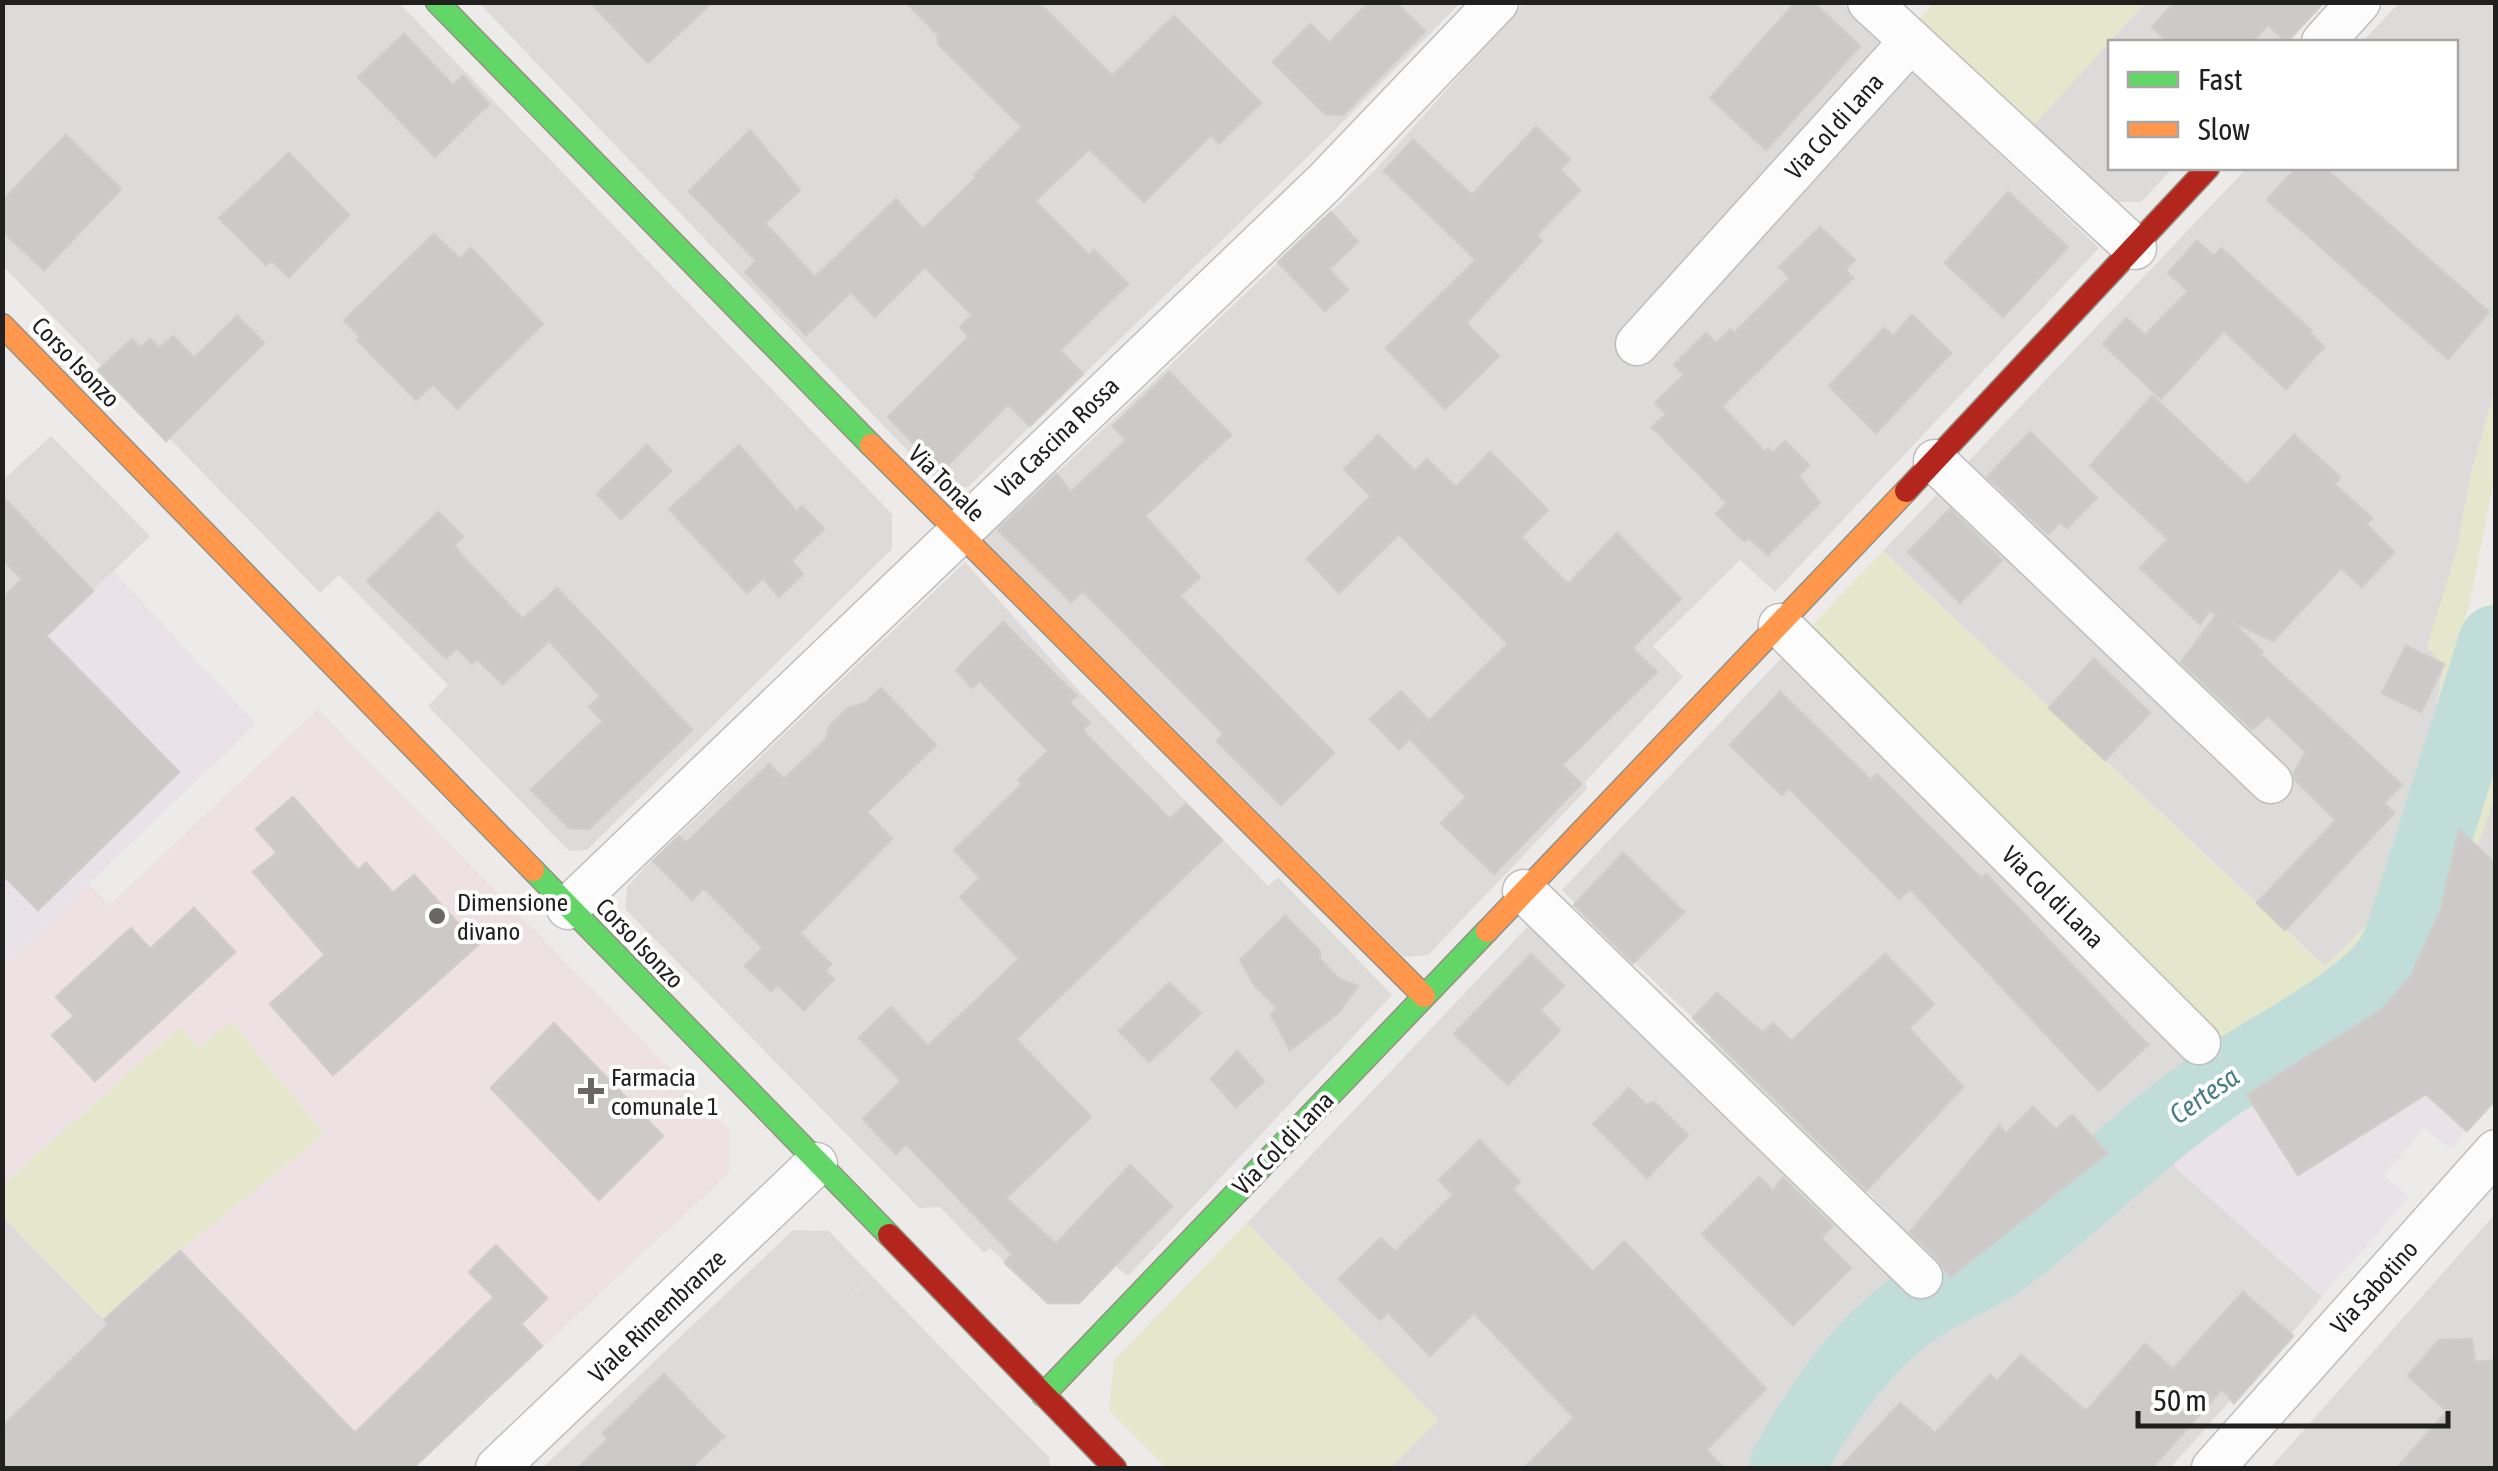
<svg xmlns="http://www.w3.org/2000/svg" width="2498" height="1471" font-family="'Asap Condensed',sans-serif">
<style>
.residential{fill:#dddbda}
.commercial{fill:#eee1e4}
.industrial{fill:#e9e2e8}
.religious{fill:#dcdbda}
.grass{fill:#e4e7cc}
.lines{fill:none;stroke-linecap:round;stroke-linejoin:round}
.river{stroke:#c0ddd9;stroke-width:75}
.building{fill:#ccc9c8;stroke:#d0ccca;stroke-width:2.5}
.street-casing{stroke:#bfbebe;stroke-width:45}
.fast-casing{stroke:#969083;stroke-width:25}
.slow-casing{stroke:#969083;stroke-width:25}
.jam-casing{stroke:#969083;stroke-width:25}
.street{stroke:#fcfcfc;stroke-width:42}
.fast{stroke:#63d668;stroke-width:22}
.slow{stroke:#ff974d;stroke-width:22}
.jam{stroke:#b3261e;stroke-width:22}
.poi-dot{fill:#686766;stroke:#fff;stroke-width:4}
.labels{text-anchor:middle;dominant-baseline:central;stroke-width:8;stroke-linejoin:round;paint-order:stroke}
.street-label{font-size:25px;fill:#202020;stroke:#fff}
.poi-label{font-size:25px;fill:#202020;stroke:#fff;text-anchor:start}
.water-label{font-size:28px;font-style:italic;fill:#497e87;stroke:#fff}
</style>
<rect width="100%" height="100%" fill="#edebe9"/>
<g class="residential">
<polygon points="3,3 399,3 892,514 892,549 587,850 569,851 428,706 448,685 339,575 320,593 169,438 165,441 98,370 101,366 3,266"/>
<polygon points="479,3 1460,3 1327,138 968,487 943,488"/>
<polygon points="1524,3 1842,3 1879,38 1880,59 1907,66 2099,248 1775,592 1740,560 1653,646 1683,677 1585,782 1587,789 1428,955 1404,957 983,538 1053,470 1057,473 1375,170"/>
<polygon points="2145,3 2324,3 2287,42 2110,42 2110,168 2173,168 2141,202 2116,202 2032,127"/>
<polygon points="2399,3 2495,3 2495,390 2471,474 2457,549 2444,664 2421,786 2396,896 2325,967 1883,551 1940,491 2267,803 2292,777 2279,760 2244,737 1966,464 2247,168 2456,168 2456,42 2362,42"/>
<polygon points="51,436 150,536 3,678 3,480"/>
<polygon points="965,562 1081,693 1268,886 1278,877 1392,995 1128,1276 1115,1266 1079,1303 1048,1303 990,1248 984,1253 940,1207 919,1208 625,909 627,887 647,865"/>
<polygon points="1789,650 2210,1073 2159,1110 1950,1277 1867,1191 1862,1195 1709,1040 1712,1036 1574,905 1575,903 1562,890"/>
<polygon points="2495,798 2495,864 2477,847"/>
<polygon points="1532,922 1909,1294 1846,1353 1816,1387 1774,1447 1763,1468 1390,1468 1438,1420 1247,1223"/>
<polygon points="2164,1151 2178,1170 2322,1297 2234,1403 2231,1400 2170,1468 1815,1468 1845,1424 1886,1377 1935,1333 2029,1274 2077,1234"/>
<polygon points="2495,1214 2495,1468 2270,1468"/>
<polygon points="2,1216 104,1320 246,1468 3,1468"/>
<polygon points="793,1230 829,1231 872,1276 850,1296 943,1393 966,1373 1049,1457 1050,1468 542,1468"/>
</g>
<polygon class="commercial" points="318,709 729,1129 729,1173 413,1468 246,1468 104,1320 180,1251 231,1021 199,1049 180,1028 3,1184 3,965 88,884 109,905"/>
<g class="industrial">
<polygon points="113,571 256,724 3,965 3,678"/>
<polygon points="2457,835 2477,847 2495,1099 2451,1149 2424,1128 2384,1175 2409,1197 2322,1297 2178,1170 2164,1151 2381,1010 2411,976 2441,909"/>
</g>
<polygon class="religious" points="872,1276 966,1373 943,1393 850,1297"/>
<g class="grass">
<polygon points="1934,3 2145,3 2032,127 1916,23"/>
<polygon points="2495,390 2495,475 2471,597 2421,786 2444,665 2427,647 2457,549 2471,474"/>
<path d="M1883,551L2324,967L2396,896C2391,911 2387,926 2379,940C2343,1001 2268,1036 2210,1073L2202,1064L2218,1050L1808,630Z"/>
<polygon points="2495,729 2495,798 2477,847 2457,836 2441,909 2411,976 2381,1010 2164,1151 2077,1234 2029,1274 1935,1333 1886,1377 1845,1424 1815,1468 1804,1468 1844,1401 1900,1339 1923,1320 2017,1271 2196,1116 2315,1037 2370,1008 2386,991 2404,971 2425,931"/>
<polygon points="231,1021 325,1134 180,1251 104,1320 3,1216 3,1184 180,1027 199,1048"/>
<polygon points="1247,1223 1439,1420 1390,1468 1167,1468 1109,1410 1114,1360"/>
</g>
<g class="lines">
<path class="river" d="M1786,1468C1818,1409 1862,1342 1919,1305C1947,1287 1978,1276 2005,1256C2076,1204 2138,1139 2211,1088C2258,1054 2367,1003 2394,955C2400,944 2404,932 2408,920L2496,642"/>
</g>
<g class="building">
<polygon points="590,2 712,2 648,63"/>
<polygon points="906,2 1038,2 1112,76 1174,16 1261,103 1219,144 1211,135 1144,202 1089,149 1035,201 1089,255 1094,250 1128,284 1060,350 1083,374 1030,426 1008,404 941,472 888,417 969,337 960,327 972,315 925,267 875,317 851,292 806,335 745,272 756,261 689,191 750,130 800,190 765,223 815,277 896,199 923,229 976,178 974,175 1022,127 938,44 938,35"/>
<polygon points="1369,2 1395,2 1425,31 1343,115 1325,114 1273,62 1310,24 1329,43"/>
<polygon points="1796,2 1813,2 1860,46 1766,150 1710,98"/>
<polygon points="2175,2 2324,2 2287,42 2268,25 2252,42 2168,42 2152,27"/>
<polygon points="404,34 453,85 463,76 489,104 435,157 358,77"/>
<polygon points="1536,127 1570,159 1560,170 1580,190 1537,235 1542,241 1466,323 1499,356 1445,409 1386,348 1476,260 1384,171 1413,140 1472,195"/>
<polygon points="66,135 121,189 44,270 2,231 2,201"/>
<polygon points="289,153 349,215 289,277 272,261 266,265 219,218"/>
<polygon points="2296,168 2325,168 2489,312 2448,359 2267,200"/>
<polygon points="2008,192 2068,247 2003,317 1945,263"/>
<polygon points="1331,212 1358,242 1329,269 1348,290 1325,311 1278,262"/>
<polygon points="1820,227 1855,260 1845,270 1853,278 1722,406 1765,452 1769,448 1773,453 1785,441 1809,465 1799,476 1820,503 1768,555 1749,538 1744,541 1716,514 1727,503 1652,427 1666,414 1655,403 1684,375 1674,365 1706,333 1716,343 1731,329 1734,333 1790,278 1779,267"/>
<polygon points="434,234 460,259 471,248 543,324 457,409 433,384 416,400 357,340 360,337 344,320"/>
<polygon points="2197,241 2214,256 2221,248 2311,330 2309,332 2324,347 2286,389 2224,331 2161,399 2103,344 2126,318 2145,335 2188,291 2168,273"/>
<polygon points="1912,315 1951,353 1876,433 1829,386 1884,328 1893,336"/>
<polygon points="237,316 264,343 166,441 98,370 132,339 141,348 150,339 160,348 173,336 194,358"/>
<polygon points="1169,372 1231,435 1145,516 1200,577 1180,596 1334,753 1281,805 1217,741 1224,734 1083,591 1071,602 998,530 1057,474 1071,492 1126,440 1113,426"/>
<polygon points="2152,396 2247,485 2294,435 2340,477 2334,484 2372,518 2366,524 2394,552 2362,587 2341,568 2273,641 2231,621 2263,652 2260,654 2402,785 2384,803 2394,813 2285,930 2257,903 2336,820 2295,780 2294,773 2306,752 2268,716 2252,729 2181,662 2217,614 2209,611 2200,624 2140,568 2168,539 2090,466"/>
<polygon points="2030,432 2097,498 2067,528 2060,522 2048,534 1987,477"/>
<polygon points="1378,435 1415,471 1427,459 1456,487 1490,452 1548,510 1521,537 1568,584 1617,533 1681,599 1632,648 1657,672 1562,765 1581,784 1494,874 1441,823 1466,797 1410,739 1508,644 1399,534 1339,593 1307,559 1371,496 1344,469"/>
<polygon points="647,445 671,471 621,519 597,494"/>
<polygon points="739,445 796,511 802,506 824,529 791,561 803,574 779,597 763,578 747,593 669,509"/>
<polygon points="2,496 93,591 46,636 179,772 38,910 2,874 2,599 22,579 2,559"/>
<polygon points="1950,509 2002,560 1960,603 1908,552"/>
<polygon points="438,512 463,537 454,545 466,560 523,619 557,588 692,730 589,829 569,828 531,790 603,721 589,707 600,696 549,641 503,684 477,659 472,664 457,648 446,658 367,581"/>
<polygon points="1003,622 1077,696 1069,702 1090,723 1082,730 1170,819 1186,804 1222,840 1016,1039 1091,1117 1006,1198 1056,1244 1130,1165 1172,1206 1079,1303 1048,1303 1005,1263 1012,1254 906,1144 896,1154 863,1119 901,1081 859,1038 891,1007 928,1046 1019,959 960,897 980,878 954,850 1022,784 1018,780 1048,751 980,681 972,688 956,670"/>
<polygon points="2406,646 2444,664 2421,712 2382,693"/>
<polygon points="2094,659 2150,713 2105,760 2049,708"/>
<polygon points="881,688 936,745 867,812 892,839 800,933 831,964 825,971 834,979 804,1010 778,985 771,991 745,966 763,948 704,888 692,900 653,861 679,836 686,843 769,764 784,779 826,739 830,726 848,708 865,703"/>
<polygon points="1401,691 1429,721 1399,749 1370,719"/>
<polygon points="1780,692 1871,780 1877,774 1982,879 1986,874 2148,1045 2099,1091 1910,889 1899,899 1789,788 1782,795 1730,745"/>
<polygon points="293,797 358,870 366,863 393,893 414,875 478,945 333,1075 270,1004 325,955 253,872 277,853 256,829"/>
<polygon points="2459,830 2496,864 2496,1099 2467,1131 2426,1094 2298,1175 2247,1095 2381,1010 2411,976 2441,909"/>
<polygon points="1623,853 1684,912 1633,963 1574,905"/>
<polygon points="194,908 235,952 95,1081 52,1035 74,1016 56,997 131,928 150,949"/>
<polygon points="1285,916 1320,951 1320,959 1339,979 1358,986 1338,1013 1290,1050 1271,1015 1277,1008 1255,986 1240,960"/>
<polygon points="1531,954 1564,986 1540,1010 1560,1030 1508,1085 1454,1034"/>
<polygon points="1885,954 1934,1004 1909,1028 1963,1087 1867,1190 1693,1018 1717,993 1763,1033 1773,1023 1791,1041"/>
<polygon points="1169,983 1201,1013 1149,1062 1119,1031"/>
<polygon points="554,1023 663,1136 599,1200 491,1088"/>
<polygon points="1237,1051 1264,1081 1236,1107 1211,1079"/>
<polygon points="1629,1088 1646,1105 1654,1102 1688,1135 1647,1178 1593,1124"/>
<polygon points="2033,1107 2056,1130 2072,1115 2107,1153 1950,1277 1938,1259 1910,1232 1999,1126 2006,1134"/>
<polygon points="1480,1140 1520,1182 1513,1189 1593,1272 1624,1241 1766,1389 1706,1450 1724,1468 1524,1468 1574,1418 1474,1313 1430,1356 1388,1312 1380,1320 1339,1279 1381,1238 1395,1252 1453,1195 1439,1180"/>
<polygon points="1759,1177 1773,1191 1783,1178 1833,1226 1821,1238 1851,1268 1793,1325 1702,1234"/>
<polygon points="496,1245 547,1298 521,1324 542,1346 413,1468 2,1468 2,1427 108,1325 104,1320 180,1251 355,1433 494,1297 469,1272"/>
<polygon points="2243,1292 2293,1336 2234,1403 2222,1389 2152,1468 1840,1468 1900,1403 1935,1433 1990,1375 1997,1381 2021,1355 2086,1411 2145,1344 2173,1369"/>
<polygon points="2472,1339 2475,1362 2496,1360 2496,1468 2397,1468 2447,1411 2408,1376 2439,1340"/>
<polygon points="664,1374 724,1437 691,1468 578,1468 608,1439 603,1433"/>
</g>
<g class="lines">
<g class="street-casing">
<g id="street">
<polyline points="1869,2 2135,248"/>
<polyline points="2323,42 2359,2"/>
<polyline points="1637,344 1911,41"/>
<polyline points="1935,461 2271,782"/>
<polyline points="1780,625 2199,1043"/>
<polyline points="1524,891 1921,1277"/>
<polyline points="568,908 1324,183 1497,2"/>
<polyline points="497,1468 816,1164"/>
<polyline points="2213,1468 2496,1151"/>
</g>
</g>
<g class="fast-casing">
<g id="fast">
<polyline points="437,2 871,445"/>
<polyline points="533,870 889,1235"/>
<polyline points="1043,1395 1487,931"/>
</g>
</g>
<g class="slow-casing">
<g id="slow">
<polyline points="2,325 533,870"/>
<polyline points="871,445 1424,996"/>
<polyline points="1487,931 1906,491"/>
</g>
</g>
<g class="jam-casing">
<g id="jam">
<polyline points="1906,491 2208,168"/>
<polyline points="889,1235 1115,1468"/>
</g>
</g>
<use href="#street" class="street"/>
<use href="#fast" class="fast"/>
<use href="#slow" class="slow"/>
<use href="#jam" class="jam"/>
</g>
<g class="poi-dot">
<circle cx="437" cy="916" r="10"/>
<path d="M586 1076h10v10h10v10h-10v10h-10v-10h-10v-10h10z"/>
</g>
<g class="labels">
<g class="street-label">
<text transform="translate(1834 126) rotate(-48)">Via Col di Lana</text>
<text transform="translate(76 362) rotate(46)">Corso Isonzo</text>
<text transform="translate(1057 437) rotate(-44)">Via Cascina Rossa</text>
<text transform="translate(947 483) rotate(45)">Via Tonale</text>
<text transform="translate(2053 897) rotate(45)">Via Col di Lana</text>
<text transform="translate(640 943) rotate(46)">Corso Isonzo</text>
<text transform="translate(1283 1143) rotate(-46)">Via Col di Lana</text>
<text transform="translate(2374 1287) rotate(-48)">Via Sabotino</text>
<text transform="translate(657 1316) rotate(-44)">Viale Rimembranze</text>
</g>
<g class="poi-label">
<text x="457" y="902">Dimensione<tspan x="457" dy="29">divano</tspan></text>
<text x="611" y="1077">Farmacia<tspan x="611" dy="29">comunale 1</tspan></text>
</g>
<g class="water-label">
<text transform="translate(2204 1095) rotate(-35)">Certesa</text>
</g>
</g>
<rect width="2498" height="1471" fill="none" stroke="#202020" stroke-width="10"/>
<rect x="2108" y="40" width="350" height="130" fill="#ffffff" stroke="#a6a6a6" stroke-width="2.5"/>
<rect x="2128" y="72" width="50" height="15" fill="#63d668" stroke="#a6a6a6" stroke-width="2.5"/>
<text x="2198" y="90" font-size="30" fill="#202020">Fast</text>
<rect x="2128" y="122" width="50" height="15" fill="#ff974d" stroke="#a6a6a6" stroke-width="2.5"/>
<text x="2198" y="140" font-size="30" fill="#202020">Slow</text>
<path d="M2138 1411v15h310v-15" fill="none" stroke="#202020" stroke-width="5"/>
<text x="2153" y="1411" font-size="30" fill="#202020" stroke="#ffffff" stroke-width="8" paint-order="stroke">50 m</text>
</svg>
